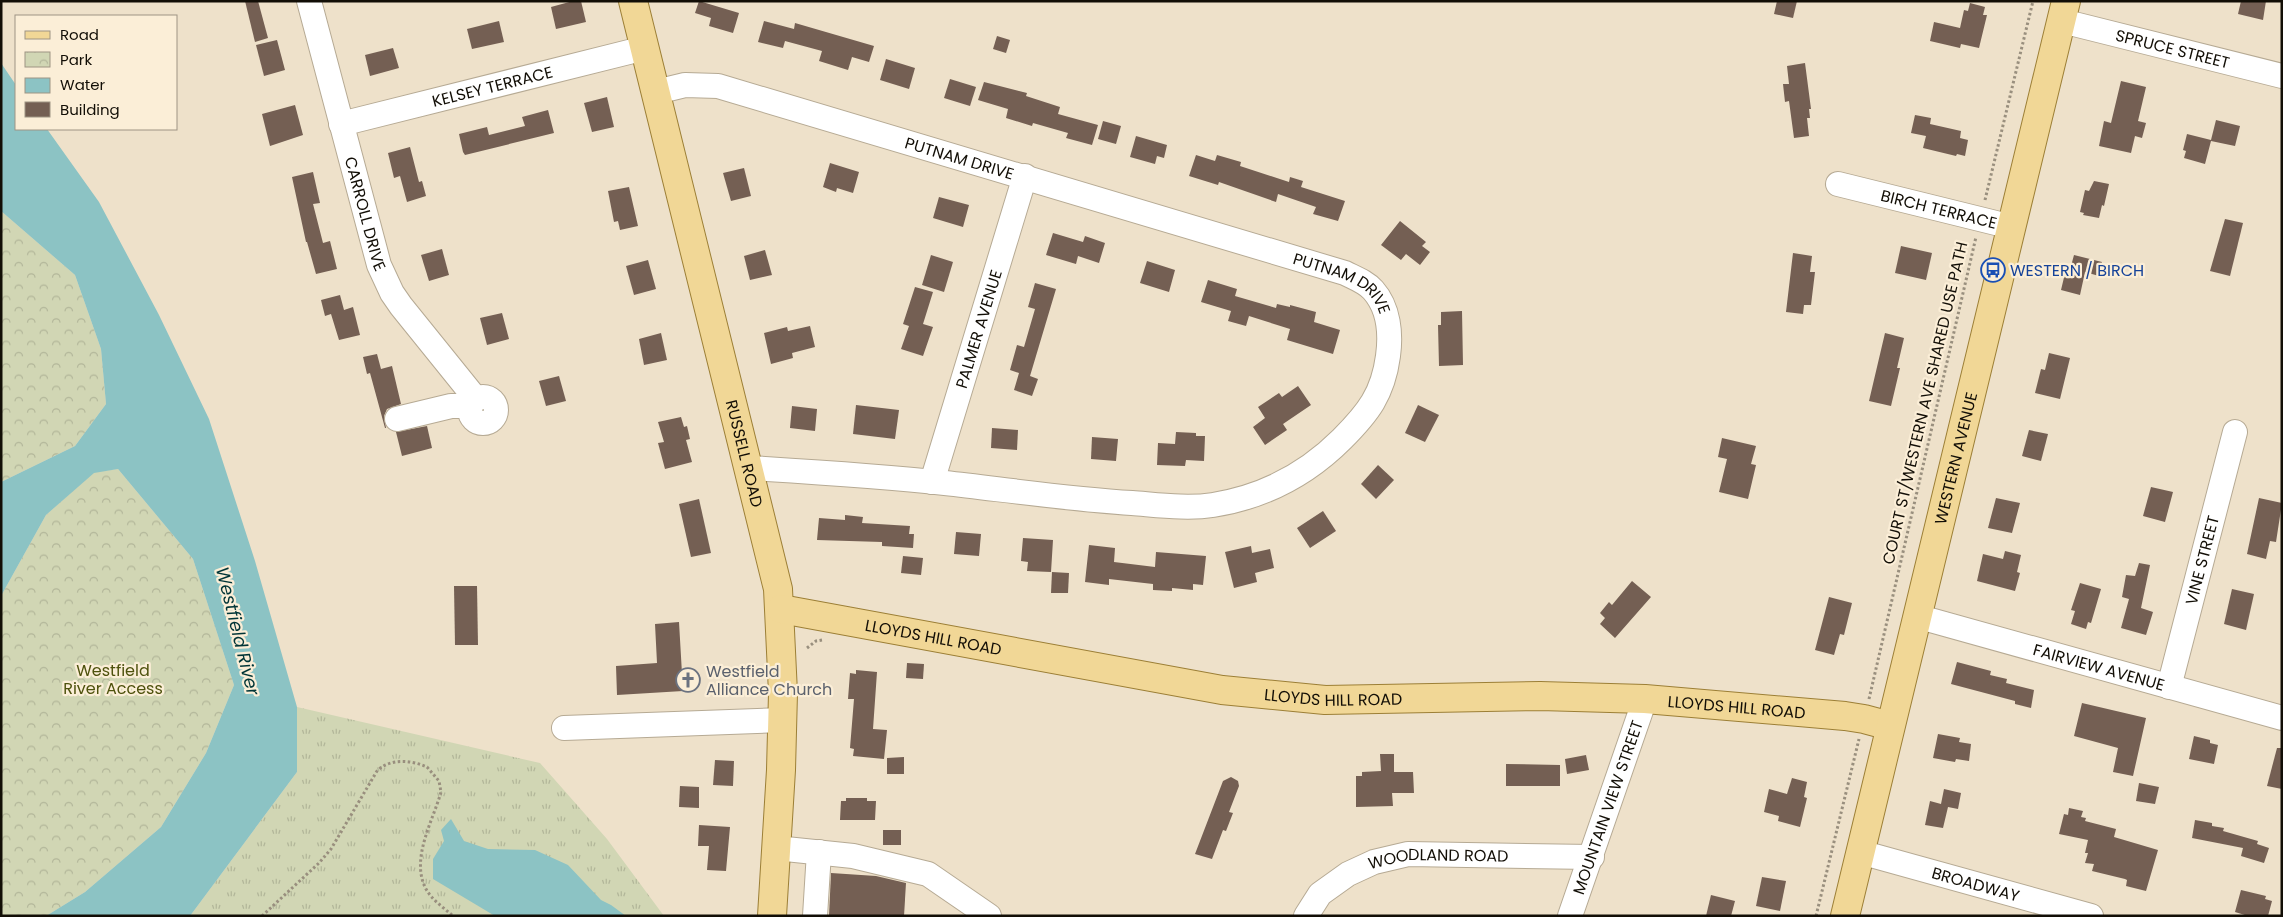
<svg xmlns="http://www.w3.org/2000/svg" width="2283" height="917" font-family="Poppins,sans-serif">
<style>
.grass{fill:url(#grass-tufts)}
.park{fill:url(#park-crowns)}
.water{fill:#8cc3c4}
.building{fill:#745f53}
.lines{fill:none;stroke-linecap:round;stroke-linejoin:round}
.minor-casing{stroke:#b6aa94;stroke-width:26}
.major-casing{stroke:#9c7f36;stroke-width:30}
.path{stroke:#998f7e;stroke-width:3;stroke-dasharray:2.5 2.5;stroke-linecap:butt}
.minor{stroke:#fff;stroke-width:24}
.major{stroke:#f1d796;stroke-width:28}
.labels{text-anchor:middle;dominant-baseline:central;stroke-width:4.5;stroke-linejoin:round;paint-order:stroke}
.street-label{font-size:16px;fill:#120e06;stroke:#fbeed7}
.transit-label{font-size:16px;fill:#164399;stroke:#fbeed7;text-anchor:start}
.park-label{font-size:16px;fill:#4e520d;stroke:#fbeed7}
.worship-label{font-size:16px;fill:#5b616d;stroke:#fbeed7;text-anchor:start}
.water-label{font-size:18px;font-style:italic;fill:#003537;stroke:#fbeed7}
</style>
<defs>
<pattern id="grass-tufts" width="24" height="20" patternUnits="userSpaceOnUse" patternTransform="scale(1.25)"><rect width="24" height="20" fill="#d1d6b4"/><path d="M3 7l-1-3M5 7V3M7 7l1-3M15 17l-1-3M17 17v-4M19 17l1-3" fill="none" stroke="#b2b699"/></pattern>
<pattern id="park-crowns" width="20" height="18" patternUnits="userSpaceOnUse" patternTransform="scale(1.25)"><rect width="20" height="18" fill="#d1d6b4"/><path d="M2 6a3 3 0 1 1 6 0M12 15a3 3 0 1 1 6 0" fill="none" stroke="#b2b699"/></pattern>
</defs>
<rect width="100%" height="100%" fill="#eee1ca"/>
<polygon class="grass" points="297,707 540,763 607,839 664,916 190,916 297,772"/>
<g class="park">
<polygon points="1,211 75,275 101,349 106,404 75,446 1,482"/>
<polygon points="118,469 193,559 234,685 206,753 161,827 85,892 46,916 1,916 1,596 46,515 94,472"/>
</g>
<g class="water">
<polygon points="1,63 16,85 16,129 47,129 99,202 159,315 209,419 255,561 297,707 297,772 190,916 46,916 85,892 161,827 206,753 234,685 193,559 118,469 94,473 46,515 1,596 1,482 75,446 106,404 101,349 75,275 1,211"/>
<polygon points="451,819 464,841 488,849 535,850 568,865 601,900 611,905 626,916 495,916 433,879 433,859 444,841 441,830"/>
</g>
<g class="building">
<polygon points="245,1 258,1 268,38 255,42"/>
<polygon points="573,1 581,1 586,22 556,29 551,7"/>
<polygon points="699,1 739,13 733,33 709,26 711,18 695,13"/>
<polygon points="1777,1 1797,1 1793,18 1774,14"/>
<polygon points="2241,1 2266,1 2263,20 2238,14"/>
<polygon points="1970,3 1985,7 1983,15 1987,15 1979,48 1961,44 1960,48 1930,41 1934,22 1960,28 1964,10 1968,11"/>
<polygon points="499,21 504,42 472,49 467,29"/>
<polygon points="764,21 794,29 795,23 874,46 869,62 852,57 848,70 819,61 822,51 785,41 783,48 758,42"/>
<polygon points="997,36 1010,40 1006,53 993,49"/>
<polygon points="277,40 285,70 264,76 256,45"/>
<polygon points="393,48 399,68 370,76 365,55"/>
<polygon points="886,59 915,68 909,89 880,80"/>
<polygon points="1805,63 1811,109 1809,109 1810,118 1807,118 1809,136 1794,138 1789,101 1785,102 1783,84 1789,84 1787,66"/>
<polygon points="950,79 976,87 970,106 944,98"/>
<polygon points="2121,81 2146,87 2138,121 2146,123 2142,138 2135,136 2131,153 2099,146 2104,121 2111,123"/>
<polygon points="984,82 1027,93 1026,96 1060,107 1058,114 1098,125 1092,145 1066,138 1068,133 1033,123 1032,126 1006,118 1008,109 978,100"/>
<polygon points="607,97 614,127 592,132 584,103"/>
<polygon points="295,105 303,135 270,146 262,114"/>
<polygon points="548,110 554,133 465,155 463,152 459,134 487,127 489,135 525,126 522,117"/>
<polygon points="1915,115 1931,118 1930,124 1961,131 1960,138 1968,140 1965,156 1957,154 1956,156 1923,148 1926,136 1911,133"/>
<polygon points="2216,120 2240,126 2235,146 2211,141 2205,164 2184,158 2186,151 2183,150 2187,134 2211,140"/>
<polygon points="1103,121 1121,126 1116,144 1098,139"/>
<polygon points="1136,136 1167,145 1164,158 1157,156 1155,164 1130,157"/>
<polygon points="410,147 419,182 422,181 426,196 407,202 400,176 394,178 388,153"/>
<polygon points="1196,155 1215,161 1217,155 1241,162 1240,166 1289,182 1290,177 1303,181 1301,187 1345,201 1338,221 1313,214 1316,207 1278,194 1276,202 1219,182 1218,185 1189,176"/>
<polygon points="830,163 859,172 853,193 837,188 836,192 823,187"/>
<polygon points="744,168 751,196 731,201 723,173"/>
<polygon points="313,172 320,203 313,204 323,243 330,241 337,269 316,274 307,242 306,242 292,177"/>
<polygon points="2094,181 2109,184 2104,206 2102,205 2099,218 2083,215 2084,213 2080,212 2085,190 2089,191"/>
<polygon points="629,187 638,226 620,230 618,221 614,222 608,191"/>
<polygon points="939,197 969,205 963,227 933,218"/>
<polygon points="2225,219 2243,223 2230,276 2210,271"/>
<polygon points="1400,221 1426,242 1422,246 1430,252 1420,265 1406,254 1401,260 1381,245"/>
<polygon points="1053,233 1083,242 1085,236 1105,243 1099,263 1078,256 1076,264 1046,255"/>
<polygon points="1901,246 1932,253 1926,280 1895,273"/>
<polygon points="442,249 449,275 429,281 421,255"/>
<polygon points="765,250 772,275 750,280 744,256"/>
<polygon points="1793,253 1812,256 1810,272 1815,272 1811,305 1804,305 1803,314 1786,312"/>
<polygon points="931,255 953,262 944,292 922,285"/>
<polygon points="2074,255 2102,262 2099,276 2085,272 2080,295 2061,290 2067,265 2071,266"/>
<polygon points="648,260 656,289 634,295 626,266"/>
<polygon points="1147,261 1175,270 1169,292 1140,283"/>
<polygon points="1208,280 1237,289 1235,296 1276,308 1277,304 1290,307 1290,305 1316,312 1314,322 1340,330 1333,354 1287,340 1290,329 1249,316 1246,326 1228,321 1231,311 1201,302"/>
<polygon points="1035,283 1056,289 1030,376 1038,379 1032,396 1014,390 1019,373 1010,370 1017,345 1024,347 1035,309 1028,307"/>
<polygon points="915,287 933,292 923,324 933,327 923,356 901,349 909,326 903,324"/>
<polygon points="340,295 344,310 353,307 360,335 339,340 331,314 325,316 321,300"/>
<polygon points="1462,311 1463,365 1439,366 1438,325 1441,325 1441,312"/>
<polygon points="502,313 509,339 487,345 480,318"/>
<polygon points="810,326 815,347 792,353 793,358 771,364 764,333 787,327 788,331"/>
<polygon points="661,333 667,360 644,365 639,339"/>
<polygon points="1885,333 1904,338 1897,368 1900,368 1891,406 1869,401"/>
<polygon points="2049,353 2070,358 2060,399 2035,393 2041,369 2045,370"/>
<polygon points="377,354 381,369 392,366 401,404 387,409 384,416 386,428 385,428 370,373 367,374 363,357"/>
<polygon points="559,376 566,401 546,406 539,381"/>
<polygon points="1298,386 1311,405 1283,424 1287,430 1265,445 1253,427 1265,418 1258,407 1279,393 1282,397"/>
<polygon points="856,405 899,410 895,439 853,434"/>
<polygon points="1418,405 1439,415 1425,442 1405,433"/>
<polygon points="792,406 817,409 815,431 790,428"/>
<polygon points="681,417 684,427 687,426 690,439 686,440 692,462 665,469 658,443 664,442 658,422"/>
<polygon points="427,426 432,448 402,456 396,432"/>
<polygon points="992,428 1018,430 1017,450 991,448"/>
<polygon points="2029,430 2048,434 2041,461 2022,456"/>
<polygon points="1176,432 1196,433 1196,436 1205,436 1204,461 1186,460 1185,466 1157,465 1158,443 1175,444"/>
<polygon points="1092,437 1118,439 1116,461 1091,459"/>
<polygon points="1722,438 1756,446 1751,464 1756,465 1748,499 1719,492 1727,459 1718,457"/>
<polygon points="1378,465 1394,480 1376,499 1361,484"/>
<polygon points="2151,487 2173,492 2165,522 2143,516"/>
<polygon points="1996,498 2020,503 2012,533 1988,528"/>
<polygon points="2259,498 2282,503 2276,542 2270,541 2266,559 2247,554"/>
<polygon points="699,499 711,553 691,557 679,504"/>
<polygon points="1323,511 1336,531 1310,548 1297,528"/>
<polygon points="845,515 863,517 862,523 910,526 909,534 914,534 913,548 882,546 882,542 817,540 819,518 845,520"/>
<polygon points="956,532 981,534 979,556 954,554"/>
<polygon points="1023,538 1053,540 1051,572 1027,571 1028,562 1021,561"/>
<polygon points="1089,545 1115,548 1114,562 1155,567 1156,552 1206,556 1203,585 1193,584 1193,590 1172,588 1172,591 1153,590 1153,584 1109,579 1109,585 1085,582"/>
<polygon points="1251,546 1252,553 1270,549 1274,568 1255,573 1257,582 1234,588 1225,552"/>
<polygon points="2005,551 2021,555 2017,572 2020,573 2015,591 1977,581 1983,554 2003,559"/>
<polygon points="903,556 923,558 921,575 901,573"/>
<polygon points="2139,563 2150,565 2141,608 2153,612 2146,635 2121,628 2129,599 2122,597 2126,575 2135,576"/>
<polygon points="1052,572 1069,573 1068,593 1051,593"/>
<polygon points="1632,581 1651,597 1615,638 1600,624 1605,618 1600,613 1609,602 1612,605"/>
<polygon points="2080,583 2101,589 2091,623 2088,622 2086,629 2071,624 2075,611 2071,610"/>
<polygon points="454,586 477,586 478,645 455,645"/>
<polygon points="2232,589 2254,594 2246,630 2224,624"/>
<polygon points="1829,597 1852,603 1844,635 1840,634 1834,655 1815,650"/>
<polygon points="679,622 683,691 617,695 616,666 657,663 655,624"/>
<polygon points="1957,662 1991,671 1990,675 2007,679 2006,683 2034,690 2031,708 2015,704 2015,701 1951,684"/>
<polygon points="907,663 924,664 923,679 906,678"/>
<polygon points="856,670 877,672 873,729 887,730 884,759 853,756 854,749 850,748 854,699 848,699 850,673 856,674"/>
<polygon points="2082,703 2146,718 2133,776 2113,772 2118,748 2074,736"/>
<polygon points="1938,734 1960,738 1959,742 1971,744 1969,761 1956,759 1955,762 1933,758"/>
<polygon points="2194,736 2210,740 2210,743 2218,745 2214,764 2189,759"/>
<polygon points="2277,748 2282,748 2282,789 2267,786"/>
<polygon points="1380,754 1394,754 1394,772 1413,772 1414,793 1392,793 1393,806 1356,807 1356,776 1362,776 1362,772 1381,771"/>
<polygon points="1586,755 1589,770 1567,774 1565,759"/>
<polygon points="904,757 904,774 887,774 887,758"/>
<polygon points="715,760 734,761 733,786 713,785"/>
<polygon points="1506,764 1560,765 1560,786 1506,786"/>
<polygon points="1231,777 1238,781 1239,786 1229,812 1233,813 1226,831 1223,830 1212,859 1195,854 1223,781"/>
<polygon points="1792,778 1807,782 1804,797 1807,798 1800,827 1778,821 1779,816 1764,812 1769,789 1787,794"/>
<polygon points="2139,783 2159,787 2155,804 2136,801"/>
<polygon points="680,786 699,787 699,808 679,807"/>
<polygon points="1944,789 1961,793 1958,809 1948,807 1943,828 1925,825 1930,801 1941,804"/>
<polygon points="846,798 867,798 867,801 876,801 875,820 840,820 841,801 846,801"/>
<polygon points="2069,808 2083,811 2081,817 2086,818 2085,821 2116,829 2114,837 2158,850 2146,891 2126,886 2127,880 2125,879 2092,871 2094,864 2085,863 2088,853 2085,853 2088,840 2059,834 2064,814 2068,815"/>
<polygon points="2195,820 2212,823 2212,826 2224,828 2223,831 2258,841 2257,844 2269,848 2264,863 2241,856 2243,848 2192,838"/>
<polygon points="699,825 730,827 726,871 707,870 709,846 698,846"/>
<rect x="883" y="830" width="18" height="15"/>
<polygon points="831,873 876,876 906,883 904,916 829,916"/>
<polygon points="1762,877 1786,881 1780,911 1756,906"/>
<polygon points="2241,890 2266,896 2265,899 2272,901 2268,916 2248,916 2235,912"/>
<polygon points="1711,895 1735,901 1731,916 1706,916"/>
</g>
<g class="lines">
<g class="minor-casing">
<g id="minor">
<path id="s1" d="M309,1L379,265L392,293L401,306L476,399"/>
<path id="s2" d="M2062,21L2282,76"/>
<path id="s3" d="M656,92L685,85L718,86L1345,273C1355,278 1366,282 1373,290C1389,308 1391,334 1388,356C1383,394 1368,413 1342,439C1306,475 1263,497 1213,505C1187,509 1158,505 1132,503C1069,499 1007,490 945,483C880,476 815,472 750,468"/>
<path id="s4" d="M341,124L645,48"/>
<path id="s5" d="M1838,184L2012,227"/>
<circle cx="483" cy="410" r="13"/>
<polyline points="397,419 451,406 471,406"/>
<path id="s6" d="M932,482L1025,176"/>
<path id="s7" d="M1916,616L2282,718"/>
<path id="s8" d="M2169,687L2235,432"/>
<polyline points="564,728 782,720"/>
<polyline points="776,848 853,856 928,874 989,916"/>
<path id="s9" d="M1860,852L2091,916"/>
<polyline points="815,916 819,852"/>
<path id="s10" d="M1306,916L1320,894L1348,874L1374,862L1408,854L1592,857"/>
<path id="s11" d="M1570,916L1645,699"/>
</g>
</g>
<g class="major-casing">
<g id="major">
<path id="s12" d="M633,1L778,589L783,693L781,770L772,916"/>
<path id="s13" d="M781,609L1222,690L1325,700L1540,696L1645,699L1845,716L1864,719L1890,726"/>
<path id="s14" d="M1845,916L2066,1"/>
</g>
</g>
<g class="path">
<polyline points="1985,200 2033,1"/>
<polyline points="807,648 816,641 822,640"/>
<polyline points="1869,699 1976,237"/>
<path d="M262,916L319,863L331,849L377,771C390,758 411,760 427,767L439,781L441,792C433,821 410,859 426,889C432,900 444,908 453,916"/>
<polyline points="1816,916 1859,739"/>
</g>
<use href="#minor" class="minor"/>
<use href="#major" class="major"/>
</g>
<defs>
<g id="bus-ring" transform="scale(1.25)"><circle r="9.5" fill="#fbeed7" stroke="#1a4fb4" stroke-width="1.5"/><path d="M-5-6H5V4H4V6H2V4H-2V6H-4V4H-5ZM-3.5-4V0h7V-4ZM-3.5 1.2v1.5H-2V1.2ZM2 1.2v1.5H3.5V1.2Z" fill="#1a4fb4"/></g>
<g id="church-ring" transform="scale(1.25)"><circle r="9.5" fill="#fbeed7" stroke="#6b7280" stroke-width="1.5"/><path d="M-1.2-6h2.4v3.5h3.3v2.4h-3.3V6h-2.4V-.1h-3.3v-2.4h3.3Z" fill="#6b7280"/></g>
</defs>
<g fill-rule="evenodd">
<use href="#bus-ring" x="1993" y="270"/>
<use href="#church-ring" x="688" y="680"/>
</g>
<g class="labels">
<g class="street-label">
<text stroke="none"><textPath href="#s2" startOffset="114">SPRUCE STREET</textPath></text>
<text stroke="none"><textPath href="#s4" startOffset="156">KELSEY TERRACE</textPath></text>
<text stroke="none"><textPath href="#s3" startOffset="315">PUTNAM DRIVE</textPath></text>
<text stroke="none"><textPath href="#s5" startOffset="104">BIRCH TERRACE</textPath></text>
<text stroke="none"><textPath href="#s1" startOffset="220">CARROLL DRIVE</textPath></text>
<text stroke="none"><textPath href="#s3" startOffset="720">PUTNAM DRIVE</textPath></text>
<text stroke="none"><textPath href="#s6" startOffset="160">PALMER AVENUE</textPath></text>
<text transform="translate(1925 403) rotate(-77)">COURT ST/WESTERN AVE SHARED USE PATH</text>
<text stroke="none"><textPath href="#s12" startOffset="466">RUSSELL ROAD</textPath></text>
<text stroke="none"><textPath href="#s14" startOffset="471">WESTERN AVENUE</textPath></text>
<text stroke="none"><textPath href="#s8" startOffset="131">VINE STREET</textPath></text>
<text stroke="none"><textPath href="#s13" startOffset="155">LLOYDS HILL ROAD</textPath></text>
<text stroke="none"><textPath href="#s7" startOffset="190">FAIRVIEW AVENUE</textPath></text>
<text stroke="none"><textPath href="#s13" startOffset="560">LLOYDS HILL ROAD</textPath></text>
<text stroke="none"><textPath href="#s13" startOffset="964">LLOYDS HILL ROAD</textPath></text>
<text stroke="none"><textPath href="#s11" startOffset="115">MOUNTAIN VIEW STREET</textPath></text>
<text stroke="none"><textPath href="#s10" startOffset="154">WOODLAND ROAD</textPath></text>
<text stroke="none"><textPath href="#s9" startOffset="120">BROADWAY</textPath></text>
</g>
<g class="transit-label">
<text x="2010" y="270">WESTERN / BIRCH</text>
</g>
<g class="park-label">
<text x="113" y="670">Westfield<tspan x="113" dy="18">River Access</tspan></text>
</g>
<g class="worship-label">
<text x="706" y="671">Westfield<tspan x="706" dy="18">Alliance Church</tspan></text>
</g>
<g class="water-label">
<text transform="translate(238 631) rotate(76)">Westfield River</text>
</g>
</g>
<rect width="2283" height="917" fill="none" stroke="#120e06" stroke-width="5"/>
<rect x="15" y="15" width="162" height="115" fill="#fbeed7" stroke="#9e9483"/>
<rect x="25" y="31" width="25" height="8" fill="#f1d796" stroke="#9e9483"/>
<text x="60" y="40" font-size="15" fill="#120e06">Road</text>
<rect x="25" y="52" width="25" height="15" fill="url(#park-crowns)" stroke="#9e9483"/>
<text x="60" y="65" font-size="15" fill="#120e06">Park</text>
<rect x="25" y="78" width="25" height="15" fill="#8cc3c4" stroke="#9e9483"/>
<text x="60" y="90" font-size="15" fill="#120e06">Water</text>
<rect x="25" y="102" width="25" height="15" fill="#745f53" stroke="#9e9483"/>
<text x="60" y="115" font-size="15" fill="#120e06">Building</text>
</svg>
